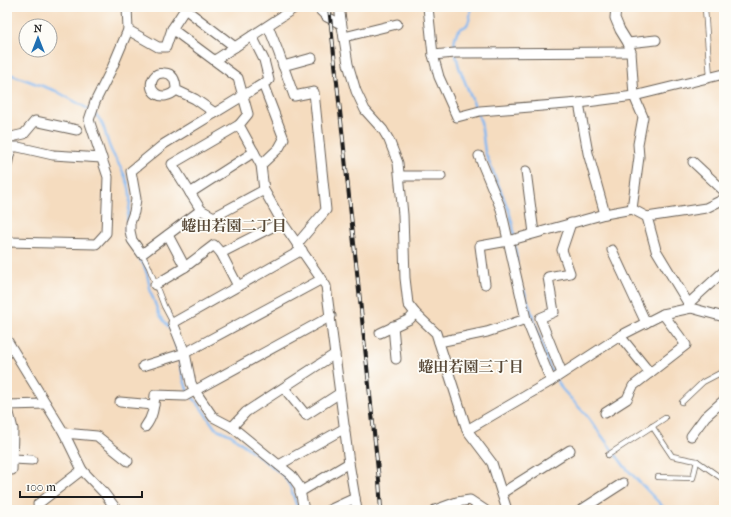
<svg xmlns="http://www.w3.org/2000/svg" width="731" height="517" font-family="'IM FELL French Canon','Noto Serif JP',serif">
<style>
.lines{fill:none;stroke-linecap:round;stroke-linejoin:round}
.stream{stroke:#83b8f1;stroke-width:2.5}
.service-casing{stroke:#685f55;stroke-width:6}
.minor-casing{stroke:#685f55;stroke-width:11}
.service{stroke:#fff;stroke-width:4.5}
.minor{stroke:#fff;stroke-width:9}
.rail-casing{stroke:#1c1c1c;stroke-width:4}
.rail{stroke:#fdfcf7;stroke-width:2.5;stroke-dasharray:8;stroke-linecap:butt}
.labels{text-anchor:middle;dominant-baseline:central;stroke-width:3.5;stroke-linejoin:round;paint-order:stroke}
.neighbourhood-label{font-size:15px;font-weight:bold;fill:#584937;stroke:#fdfcf7}
</style>
<rect width="100%" height="100%" fill="#fdfcf7"/>
<filter id="ink" filterUnits="userSpaceOnUse"><feTurbulence type="fractalNoise" baseFrequency=".025" numOctaves="2"/><feDisplacementMap in="SourceGraphic" scale="8" xChannelSelector="R" yChannelSelector="G"/><feConvolveMatrix kernelMatrix="1 2 1 2 8 2 1 2 1" color-interpolation-filters="sRGB"/></filter>
<filter id="wash" filterUnits="userSpaceOnUse"><feTurbulence type="fractalNoise" baseFrequency=".012" numOctaves="4" result="noise"/><feDisplacementMap in="SourceGraphic" scale="16" xChannelSelector="R" yChannelSelector="G"/><feGaussianBlur stdDeviation="0.9" result="paint"/><feColorMatrix in="noise" values="0 0 0 0 0 0 0 0 0 0 0 0 0 0 0 0 0 1.4 0 .05"/><feComposite in="paint" operator="in"/></filter>
<g filter="url(#wash)">
<rect width="100%" height="100%" fill="#f5dcbf"/>
<g class="lines">
<g class="stream">
<path d="M455,50C454,45 454,36 458,31C460,28 463,28 466,26C471,21 470,13 471,7"/>
<polyline points="456,55 459,67 481,122 485,152 509,211 513,226 517,262"/>
<polyline points="7,73 56,91 90,110"/>
<path d="M94,113C106,123 105,139 112,152C119,166 130,180 130,196C131,203 128,213 127,221"/>
<polyline points="126,226 125,231 129,244"/>
<polyline points="136,253 144,265 147,274 151,293 159,314 173,333 184,380 188,392"/>
<polyline points="524,290 550,368 555,375"/>
<polyline points="557,380 562,389 587,416 625,467 666,510"/>
<polyline points="191,396 197,402 215,428 231,435 284,476 290,486 298,510"/>
</g>
</g>
</g>
<g filter="url(#ink)">
<g class="lines">
<g class="service-casing">
<g id="service">
<polyline points="705,8 710,77"/>
<polyline points="142,254 149,267 164,306 173,323"/>
<polyline points="682,402 703,382 724,371"/>
<polyline points="652,426 672,456 697,461 724,480"/>
<polyline points="608,455 665,418"/>
<polyline points="658,477 693,478 697,461"/>
</g>
</g>
<g class="minor-casing">
<g id="minor">
<polyline points="317,7 327,17 341,24"/>
<polyline points="339,7 348,64 356,91 365,110 383,130 389,140 398,163 403,215 405,278 408,304 415,313 436,333 467,430 492,463 507,510"/>
<polyline points="428,7 433,55 439,77 457,117 480,111 579,103 634,96 724,74"/>
<polyline points="616,7 615,18 620,30 628,43 631,52 634,96 643,117 638,144 639,157 632,209"/>
<polyline points="268,26 278,51 294,96 314,92 326,210 297,244"/>
<polyline points="172,29 185,9 235,47"/>
<polyline points="128,30 158,47 166,47 172,29 238,78 248,114 239,125 261,165 264,190 282,222 326,286 349,463 357,510"/>
<polyline points="252,36 264,60 269,80 164,144 131,171 136,199 134,212 130,223 130,231 132,240 142,254 201,210 214,217 264,190"/>
<polyline points="344,37 397,24"/>
<polyline points="628,43 656,40"/>
<polyline points="433,55 455,53 631,52"/>
<polyline points="215,60 296,7"/>
<polyline points="283,66 312,58"/>
<path d="M176,90C176,81 173,72 163,73C159,73 156,74 154,77C144,91 163,104 176,90L195,99L215,113"/>
<polyline points="579,103 588,153 605,214"/>
<polyline points="7,138 24,134 35,121 77,130"/>
<polyline points="11,147 18,147 53,155 102,158"/>
<polyline points="479,156 501,209 526,319 551,381"/>
<polyline points="693,162 724,191"/>
<polyline points="7,165 11,147 8,142"/>
<polyline points="261,165 279,148 284,139 263,84"/>
<polyline points="526,171 534,233"/>
<polyline points="400,176 441,176"/>
<polyline points="190,193 254,152"/>
<polyline points="201,210 172,164 239,125"/>
<polyline points="647,217 656,250 691,308"/>
<polyline points="168,235 185,267"/>
<polyline points="7,242 96,244 106,233 108,177 89,120 95,102 112,68 128,30 127,7"/>
<polyline points="302,250 173,323 185,353 191,383 195,391 213,417 232,427 291,475 299,486 304,510"/>
<polyline points="612,250 646,323"/>
<polyline points="221,253 282,222"/>
<polyline points="485,284 480,246 508,241 605,214 632,209 647,217 706,208 724,199"/>
<polyline points="155,285 185,267 214,245 221,253 238,286"/>
<polyline points="688,304 724,271"/>
<polyline points="393,326 396,359"/>
<polyline points="380,333 410,319 415,313"/>
<polyline points="620,336 650,373"/>
<polyline points="7,340 64,433 82,470 104,493 117,510"/>
<polyline points="439,342 487,332 526,319"/>
<polyline points="143,366 185,353 322,279"/>
<polyline points="562,373 540,318 554,312 548,277 570,273 562,250 571,223"/>
<polyline points="284,388 306,415 340,393"/>
<polyline points="120,402 154,405"/>
<polyline points="605,413 627,399 633,386 686,345 663,314"/>
<path d="M145,427C153,417 154,407 155,395L185,396L331,316"/>
<polyline points="232,427 246,412 335,354"/>
<polyline points="467,430 551,381 620,336 663,314 691,308 724,317"/>
<polyline points="64,433 97,436 128,461"/>
<polyline points="691,436 705,417 724,400"/>
<polyline points="13,459 32,460"/>
<polyline points="279,465 345,428"/>
<polyline points="12,470 13,429 7,405 46,404"/>
<polyline points="300,492 349,463"/>
<polyline points="502,493 570,450"/>
<polyline points="38,504 82,470"/>
<polyline points="329,510 355,498"/>
<polyline points="435,510 457,502 470,500 485,510"/>
<polyline points="581,510 623,483"/>
</g>
</g>
<use href="#service" class="service"/>
<use href="#minor" class="minor"/>
<g class="rail-casing">
<polyline id="rail" points="329,7 379,480 381,510"/>
</g>
<use href="#rail" class="rail"/>
</g>
</g>
<g class="labels">
<g class="neighbourhood-label">
<text x="234" y="226">蜷田若園二丁目</text>
<text x="471" y="367">蜷田若園三丁目</text>
</g>
</g>
<rect width="731" height="517" fill="none" stroke="#fdfcf7" stroke-width="24"/>
<g transform="translate(38 38)"><circle r="19" fill="#fdfcf7" stroke="#a3a29f"/>
<path d="M0-3L7 15L0 10L-7 15Z" fill="#1f6fb2"/>
<text y="-6" font-size="11" font-weight="bold" text-anchor="middle" fill="#1c1c1c">N</text>
</g>
<path d="M20 491v6h122v-6" fill="none" stroke="#1c1c1c" stroke-width="2"/>
<text x="26" y="491" font-size="12" fill="#1c1c1c" stroke="#fdfcf7" stroke-width="3" paint-order="stroke">100 m</text>
</svg>
